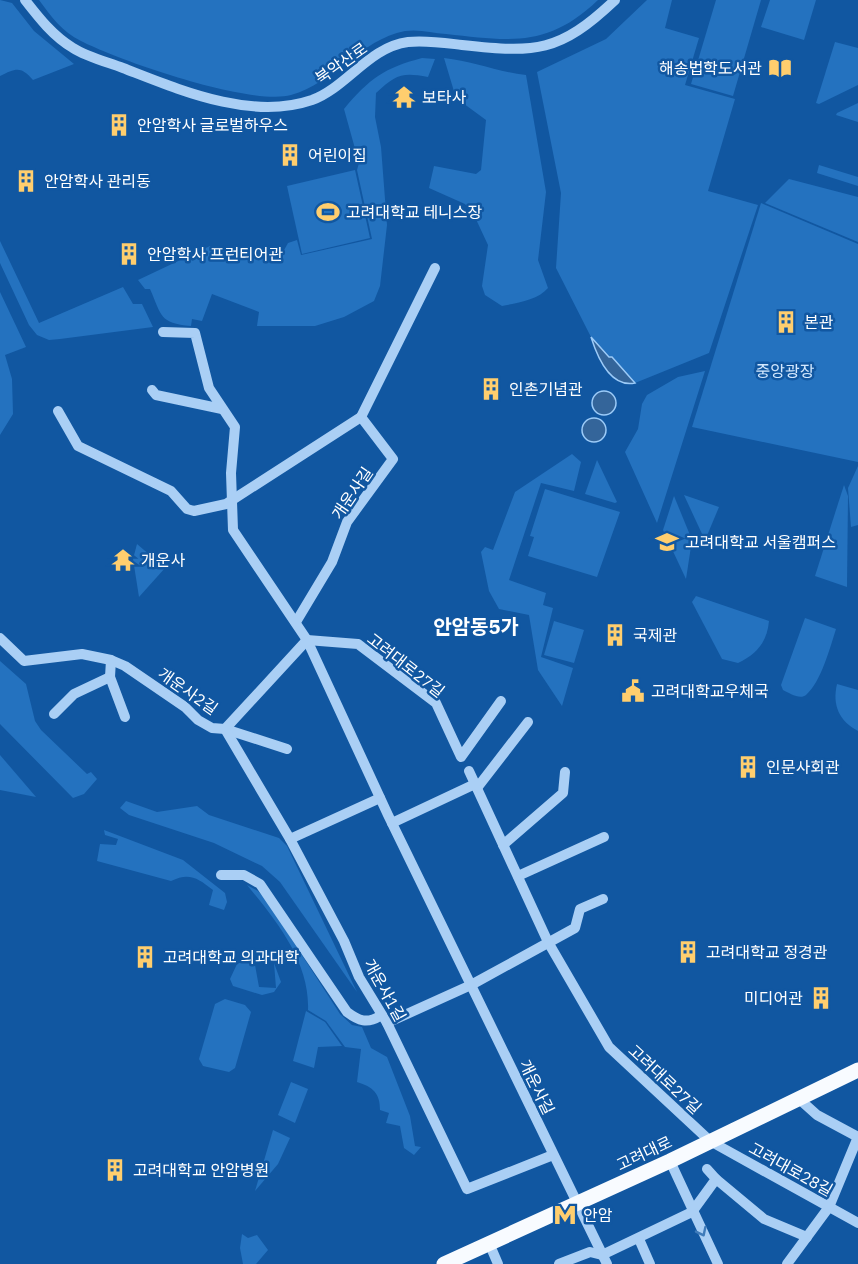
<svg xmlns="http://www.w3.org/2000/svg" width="858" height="1264" font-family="'IBM Plex Sans','Noto Sans KR',sans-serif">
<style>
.green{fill:#2472bf}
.water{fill:#34659a;stroke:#9ccbf8;stroke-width:1.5}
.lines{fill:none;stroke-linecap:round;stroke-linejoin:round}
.minor{stroke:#aacff5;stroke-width:10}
.major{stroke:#f8fbff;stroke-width:15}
.oneway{stroke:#3f7bba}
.labels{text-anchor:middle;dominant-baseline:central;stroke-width:5;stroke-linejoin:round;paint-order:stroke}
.street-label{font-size:16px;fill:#fff;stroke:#1157a1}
.poi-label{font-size:16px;fill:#fff;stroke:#1157a1;text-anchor:start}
.park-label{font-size:16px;fill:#d3e8fe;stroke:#1157a1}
.quarter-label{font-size:20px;font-weight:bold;fill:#fff;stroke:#1157a1}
</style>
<rect width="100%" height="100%" fill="#1157a1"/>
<g class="green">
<path d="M0,0L12,3L34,31L74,64L33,80C21,66 16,68 0,76Z"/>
<path d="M39,0H598C548,48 510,41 446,34C432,33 420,29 405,31C360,40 334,83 291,95C250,106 120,61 81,41C62,32 51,16 39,0Z"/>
<polygon points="647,0 672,0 665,28 699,38 685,85 735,99 708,191 758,205 709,353 635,383 591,337 556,268 561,193 537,72 606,39"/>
<polygon points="716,0 761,0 733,96 691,84"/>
<polygon points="770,0 816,0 804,40 761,27"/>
<polygon points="835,42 858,48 858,85 819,104 816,103"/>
<path d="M422,58L435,59L428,77C401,72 396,75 376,93L375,117L381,147L387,225L380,286L374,301L344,317L315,326H257L259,312L212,294L202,321L192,319L191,326C159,323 162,316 150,289H145L138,280L210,246L278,261L288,243L297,240L301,255L372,239L357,170L359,163L344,109C369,79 384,68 422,58Z"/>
<path d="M444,58C473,61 498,72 526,75L546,192L538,260L548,288C538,300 517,303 502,306L485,295L482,286L488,245L474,215L465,204L429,188L434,166L476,174L481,170L486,120L456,98Z"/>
<polygon points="858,103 858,122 836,115 837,113"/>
<polygon points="819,165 858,177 858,186 817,173"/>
<polygon points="355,170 370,238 302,254 287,186"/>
<polygon points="789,179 858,197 858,242 765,203"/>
<polygon points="761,203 858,244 858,462 692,427"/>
<polygon points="0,241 39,323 123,287 133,304 142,304 153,327 60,339 49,340 37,335 29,325 0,263"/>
<polygon points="0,292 26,347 5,355 12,379 13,414 0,435"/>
<polygon points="705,371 657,523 625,452 638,429 642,404 647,395 678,377"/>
<polygon points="572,454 581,462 574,491 541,483 509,580 546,593 543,605 553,608 541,657 573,668 562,706 538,670 529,615 499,609 489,591 481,552 485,547 493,550 515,492"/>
<polygon points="597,460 617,502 615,503 585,494"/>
<polygon points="858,466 858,525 851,527 848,488"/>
<polygon points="844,485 848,496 847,587 815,576"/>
<polygon points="545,489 620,512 597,577 528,556 534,537 530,536"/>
<polygon points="684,495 719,507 706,538 703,536"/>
<polygon points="674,496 692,540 686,579 663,530"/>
<polygon points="137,544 165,568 139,597 133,559"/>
<path d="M696,596L769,621C767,642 757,654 738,663L722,659L692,602Z"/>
<path d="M805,618L836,629C830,648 821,682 806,695C800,700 789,693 783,690L781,685Z"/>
<polygon points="554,621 584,630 574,663 544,655"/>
<polygon points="0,661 26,684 35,721 41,730 87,774 91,772 97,779 84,794 73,798 0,724"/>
<path d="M837,684L858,690V731C839,721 832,705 837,684Z"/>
<polygon points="0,755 36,797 0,790"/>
<polygon points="126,801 157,812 197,806 209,815 279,838 287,846 357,992 280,882 262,866 214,843 129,815 120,808"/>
<path d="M104,830L183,860L225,893L227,902L224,910L209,905L213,890C198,878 189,872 171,881L97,861L100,844L116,845L118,839L105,835Z"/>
<path d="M247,885L258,891L267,901L340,1014L352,1025L362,1027L371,1048L387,1057L410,1116L415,1146L421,1147L414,1155L404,1148L400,1126L386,1123L389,1113L380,1110C380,1093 373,1087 357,1082L361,1049L345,1047L326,1021L308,1010C310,962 276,920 247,885Z"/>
<polygon points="249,959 255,965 259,987 276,988 274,963 281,982 274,992 262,995 233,986 230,979 237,964"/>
<polygon points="225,999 245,1005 251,1012 235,1068 229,1072 203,1066 199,1059 215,1004"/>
<polygon points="306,1011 325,1022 342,1046 318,1047 314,1068 293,1061"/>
<polygon points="291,1082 308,1089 295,1123 278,1115"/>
<polygon points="273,1130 290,1138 278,1164 255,1191"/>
<polygon points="242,1234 248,1238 257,1235 268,1250 256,1264 243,1264 240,1248"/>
</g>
<g class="water">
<path d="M591,337L609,357H612L635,383C610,388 597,356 591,337Z"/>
<circle cx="604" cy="403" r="12"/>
<circle cx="594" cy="430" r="12"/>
</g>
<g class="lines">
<g class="minor">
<path d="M25,0C39,18 53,36 73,48C87,57 107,62 123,68C180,90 251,121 312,100C347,87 369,47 408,42C426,40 445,43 462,45C536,53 559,53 615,0"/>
<polyline points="163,332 195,333 209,388 235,427 231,473 233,530 307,640 388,815 607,1264"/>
<polyline points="152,390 156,395 222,409"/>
<polyline points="58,411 78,446 171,491 187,509 194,511 226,504 361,417 393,459 347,522 332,562 296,622"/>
<polyline points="361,417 435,268"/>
<polyline points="0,638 24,661 82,654 111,660 125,666 185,707 198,720 212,728 225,729 287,749"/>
<polyline points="307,640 358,644 436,703 461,757 501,701"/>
<polyline points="111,660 110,677 125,717"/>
<polyline points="54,714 74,694 110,677"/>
<polyline points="225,729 290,839 344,941 359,977 387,1023 467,1189 553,1155"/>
<polyline points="225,729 307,640"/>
<polyline points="469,771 548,942 609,1047 710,1141 858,1223"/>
<polyline points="477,788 528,722"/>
<polyline points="392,823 475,784"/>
<polyline points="290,839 380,798"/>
<polyline points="503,845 563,793 565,772"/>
<path d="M221,875H244L260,884L347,1012C359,1021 367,1024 380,1016"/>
<polyline points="518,876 604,837"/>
<polyline points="387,1023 471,985 575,928 580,909 603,899"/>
<polyline points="798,1098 817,1115 858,1137"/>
<polyline points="670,1161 718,1264"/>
<polyline points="716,1179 764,1219 807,1237"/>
<polyline points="639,1239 650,1264"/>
<polyline points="489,1243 498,1264"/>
<polyline points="559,1264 590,1252 602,1255 692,1212 716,1179 707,1169"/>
<polyline points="787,1264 829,1207 858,1137"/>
</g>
<polyline class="major" points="444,1264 670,1161 858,1070"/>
</g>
<defs><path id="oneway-chevron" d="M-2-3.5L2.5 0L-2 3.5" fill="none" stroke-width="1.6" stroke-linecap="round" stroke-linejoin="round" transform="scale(1.5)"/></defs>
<use class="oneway" href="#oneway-chevron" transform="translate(702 1232) rotate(64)"/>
<defs>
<g id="library-bare" transform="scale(1.8)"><path d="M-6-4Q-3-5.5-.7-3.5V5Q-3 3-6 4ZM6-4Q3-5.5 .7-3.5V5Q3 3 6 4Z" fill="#ffce6e" stroke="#1157a1" stroke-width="2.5" paint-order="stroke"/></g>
<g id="temple-bare" transform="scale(1.8)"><path d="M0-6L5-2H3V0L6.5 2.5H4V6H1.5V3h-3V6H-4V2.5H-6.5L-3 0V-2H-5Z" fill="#ffce6e" stroke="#1157a1" stroke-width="2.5" paint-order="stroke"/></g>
<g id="building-bare" transform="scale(1.8)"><path d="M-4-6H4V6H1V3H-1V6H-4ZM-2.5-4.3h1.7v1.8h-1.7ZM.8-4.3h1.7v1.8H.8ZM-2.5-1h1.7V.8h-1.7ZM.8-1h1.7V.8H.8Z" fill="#ffce6e" stroke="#1157a1" stroke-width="2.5" paint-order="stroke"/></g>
<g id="stadium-bare" transform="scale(1.8)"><path d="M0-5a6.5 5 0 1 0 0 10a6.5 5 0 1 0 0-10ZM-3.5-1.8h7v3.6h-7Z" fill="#ffce6e" stroke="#1157a1" stroke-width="2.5" paint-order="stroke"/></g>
<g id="university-bare" transform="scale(1.8)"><path d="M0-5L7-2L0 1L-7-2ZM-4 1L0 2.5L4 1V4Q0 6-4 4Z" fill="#ffce6e" stroke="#1157a1" stroke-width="2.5" paint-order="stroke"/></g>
<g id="civic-bare" transform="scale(1.8)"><path d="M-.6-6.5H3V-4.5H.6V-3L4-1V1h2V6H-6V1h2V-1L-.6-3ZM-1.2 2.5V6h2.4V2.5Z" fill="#ffce6e" stroke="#1157a1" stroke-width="2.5" paint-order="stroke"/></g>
<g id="metro-bare" transform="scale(1.8)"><path d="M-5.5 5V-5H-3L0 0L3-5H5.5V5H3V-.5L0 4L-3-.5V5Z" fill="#ffce6e" stroke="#1157a1" stroke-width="2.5" paint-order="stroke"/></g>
</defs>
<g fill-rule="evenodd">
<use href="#library-bare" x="780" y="68"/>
<use href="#temple-bare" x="404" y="97"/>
<use href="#building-bare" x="119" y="125"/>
<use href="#building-bare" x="290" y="155"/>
<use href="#building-bare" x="26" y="181"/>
<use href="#stadium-bare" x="328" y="212"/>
<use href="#building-bare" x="129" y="254"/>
<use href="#building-bare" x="786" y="322"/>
<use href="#building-bare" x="491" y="389"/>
<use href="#university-bare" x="667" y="542"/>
<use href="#temple-bare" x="123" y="560"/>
<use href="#building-bare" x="615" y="635"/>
<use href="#civic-bare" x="633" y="691"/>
<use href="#building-bare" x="748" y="767"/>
<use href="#building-bare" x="688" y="952"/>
<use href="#building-bare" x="145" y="957"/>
<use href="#building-bare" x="821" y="998"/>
<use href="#building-bare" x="115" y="1170"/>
<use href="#metro-bare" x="565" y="1215"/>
</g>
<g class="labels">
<g class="street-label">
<text transform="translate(341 63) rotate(-35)">북악산로</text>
<text transform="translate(352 493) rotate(-56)">개운사길</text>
<text transform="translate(406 665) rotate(38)">고려대로27길</text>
<text transform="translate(188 691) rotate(35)">개운사2길</text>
<text transform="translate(385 990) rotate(61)">개운사1길</text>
<text transform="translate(665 1079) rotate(43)">고려대로27길</text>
<text transform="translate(537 1087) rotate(64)">개운사길</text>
<text transform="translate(644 1153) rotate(-25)">고려대로</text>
<text transform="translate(791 1169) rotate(29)">고려대로28길</text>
</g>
<g class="poi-label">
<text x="762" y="68" text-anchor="end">해송법학도서관</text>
<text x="422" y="97">보타사</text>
<text x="137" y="125">안암학사 글로벌하우스</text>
<text x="308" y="155">어린이집</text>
<text x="44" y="181">안암학사 관리동</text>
<text x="346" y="212">고려대학교 테니스장</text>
<text x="147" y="254">안암학사 프런티어관</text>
<text x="804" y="322">본관</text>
<text x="509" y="389">인촌기념관</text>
<text x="685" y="542">고려대학교 서울캠퍼스</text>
<text x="141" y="560">개운사</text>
<text x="633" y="635">국제관</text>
<text x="651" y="691">고려대학교우체국</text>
<text x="766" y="767">인문사회관</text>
<text x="706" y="952">고려대학교 정경관</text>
<text x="163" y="957">고려대학교 의과대학</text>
<text x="803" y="998" text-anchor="end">미디어관</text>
<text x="133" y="1170">고려대학교 안암병원</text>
<text x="583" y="1215">안암</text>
</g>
<g class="park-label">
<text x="785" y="371">중앙광장</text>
</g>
<g class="quarter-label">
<text x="476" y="626">안암동5가</text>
</g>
</g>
</svg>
